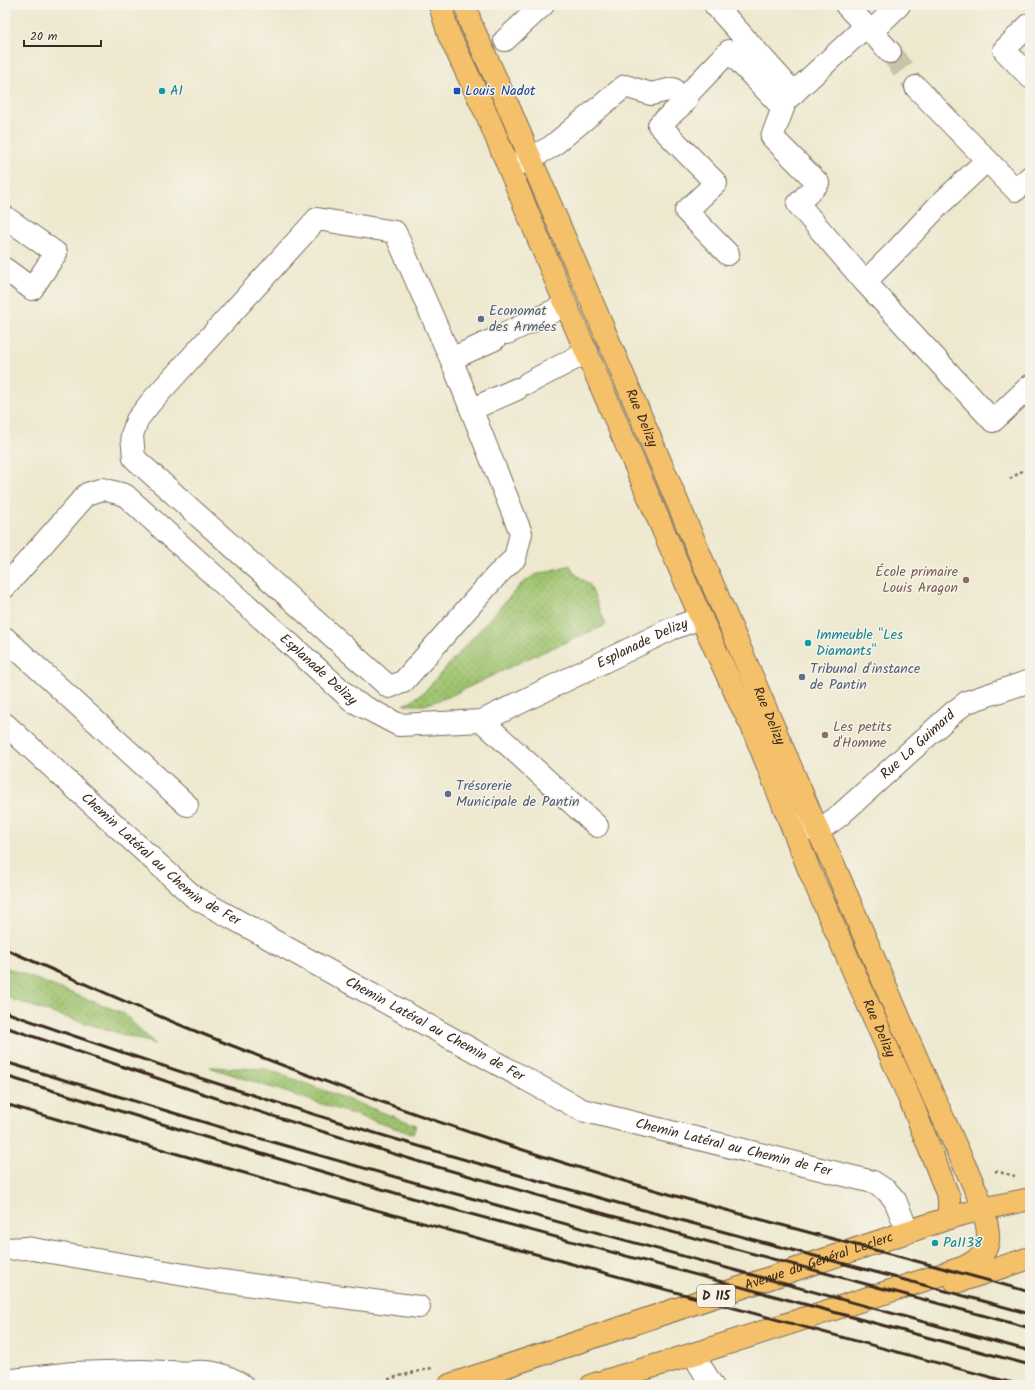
<svg xmlns="http://www.w3.org/2000/svg" width="1035" height="1390" font-family="Kalam,sans-serif">
<style>
.grass{fill:url(#grass-dots);stroke:#6c7646}
.lines{fill:none;stroke-linecap:round;stroke-linejoin:round}
.minor-tunnel{stroke:#c9c2ab;stroke-width:22;stroke-dasharray:22 11;stroke-linecap:butt}
.minor-casing{stroke:#796c5c;stroke-width:24}
.major-casing{stroke:#796c5c;stroke-width:24}
.path{stroke:#796c5c;stroke-width:2.5;stroke-dasharray:3 3;stroke-linecap:butt}
.minor{stroke:#fff;stroke-width:22}
.major{stroke:#f4c16b;stroke-width:22}
.rail{stroke:#3b2a1e;stroke-width:3}
.culture-dot{fill:#0f9aa8;stroke:#f7f3e8;stroke-width:1.5}
.transit-dot{fill:#1a4fb4;stroke:#f7f3e8;stroke-width:1.5}
.service-dot{fill:#5c6f8a;stroke:#f7f3e8;stroke-width:1.5}
.education-dot{fill:#8d6e63;stroke:#f7f3e8;stroke-width:1.5}
.labels{text-anchor:middle;dominant-baseline:central;stroke-width:3;stroke-linejoin:round;paint-order:stroke}
.shield{fill:#f7f3e8;stroke:#73665b;stroke-width:1}
.shield-label{font-size:13px;font-weight:bold;fill:#3b2a1e}
.culture-label{font-size:14px;fill:#0d838f;stroke:#f7f3e8;text-anchor:start}
.transit-label{font-size:14px;fill:#164399;stroke:#f7f3e8;text-anchor:start}
.service-label{font-size:14px;fill:#4e5e75;stroke:#f7f3e8;text-anchor:start}
.street-label{font-size:14px;fill:#3b2a1e;stroke:#f7f3e8}
.education-label{font-size:14px;fill:#785e54;stroke:#f7f3e8;text-anchor:end}
</style>
<defs>
<pattern id="grass-dots" width="8" height="8" patternUnits="userSpaceOnUse"><rect width="8" height="8" fill="#9ec36e"/><path d="M2 2h.1M6 6h.1" fill="none" stroke="#829f5a" stroke-width="1.8" stroke-linecap="round"/></pattern>
</defs>
<rect width="100%" height="100%" fill="#f7f3e8"/>
<filter id="ink" filterUnits="userSpaceOnUse"><feTurbulence type="fractalNoise" baseFrequency=".025" numOctaves="2"/><feDisplacementMap in="SourceGraphic" scale="8" xChannelSelector="R" yChannelSelector="G"/><feConvolveMatrix kernelMatrix="1 2 1 2 8 2 1 2 1" color-interpolation-filters="sRGB"/></filter>
<filter id="wash" filterUnits="userSpaceOnUse"><feTurbulence type="fractalNoise" baseFrequency=".012" numOctaves="4" result="noise"/><feDisplacementMap in="SourceGraphic" scale="16" xChannelSelector="R" yChannelSelector="G"/><feGaussianBlur stdDeviation="0.9" result="paint"/><feColorMatrix in="noise" values="0 0 0 0 0 0 0 0 0 0 0 0 0 0 0 0 0 1.4 0 .05"/><feComposite in="paint" operator="in"/></filter>
<g filter="url(#wash)">
<rect width="100%" height="100%" fill="#ede8ce"/>
<g class="grass">
<polygon points="570,565 574,573 590,585 606,625 531,657 448,697 425,705 404,705 423,693 521,584 535,575"/>
<polygon points="5,967 123,1013 155,1044 55,1014 5,997"/>
<polygon points="209,1067 267,1069 416,1125 413,1134"/>
</g>
</g>
<g filter="url(#ink)">
<g class="lines">
<polyline class="minor-tunnel" points="890,52 916,87"/>
<g class="minor-casing">
<g id="minor">
<polyline points="715,5 794,93"/>
<polyline points="846,5 890,52"/>
<polyline points="1030,24 1004,50 1030,77"/>
<polyline points="871,32 899,5"/>
<polyline points="505,40 543,5"/>
<polyline points="784,102 866,26"/>
<polyline points="987,160 1016,190 1030,177"/>
<polyline points="513,167 551,147 625,86 651,94 673,89"/>
<polyline points="5,217 56,253 32,289 5,269"/>
<polyline points="728,254 686,211 716,183 659,125 685,102 689,93 729,51 783,108 772,137 818,183 798,204 865,282 993,421 1030,386"/>
<polyline points="865,282 894,253 938,206 987,160 916,87"/>
<polyline points="507,333 566,305"/>
<polyline points="451,359 521,533 515,558 496,576 403,682 389,687 134,458 132,435 137,420 151,402 317,219 395,232 451,359 495,339"/>
<polyline points="528,383 587,352"/>
<polyline points="472,409 517,389"/>
<path id="s1" d="M5,587L87,494L103,489L125,495L353,701L399,725L482,721L671,629L701,618"/>
<polyline points="5,638 187,805"/>
<polyline points="482,721 597,826"/>
<path id="s2" d="M5,724L194,897L582,1110L873,1182L887,1191L895,1200L908,1232"/>
<path id="s3" d="M803,821L805,827L818,831L839,816L955,711L967,702L1030,681"/>
<polyline points="5,1249 27,1248 214,1280 419,1307"/>
<polyline points="700,1352 699,1364 712,1385"/>
<path d="M180,1376C200,1367 224,1373 242,1385"/>
<polyline points="5,1381 73,1373 140,1371 195,1373"/>
</g>
</g>
<g class="major-casing">
<g id="major">
<path id="s4" d="M440,5L449,35L487,115L566,305L701,618L740,703L752,726L810,872L914,1109L949,1198V1218"/>
<path id="s5" d="M466,5L470,22L506,101L818,831L833,863C867,942 900,1021 935,1100C944,1120 953,1140 962,1160C972,1181 990,1218 988,1241C986,1255 974,1263 962,1268L700,1352L592,1385"/>
<polyline points="956,1282 1030,1258"/>
<path id="s6" d="M450,1385L949,1218L982,1209L1030,1199"/>
</g>
</g>
<g class="path">
<polyline points="1010,479 1030,466"/>
<polyline points="995,1171 1015,1176"/>
<polyline points="371,1385 399,1376 432,1368"/>
</g>
<use href="#minor" class="minor"/>
<use href="#major" class="major"/>
<g class="rail">
<path d="M5,949C65,975 124,1002 185,1027C282,1066 381,1103 481,1136C661,1197 847,1241 1030,1292"/>
<path d="M5,1012C176,1072 348,1127 522,1176C691,1225 861,1267 1030,1314"/>
<polyline points="5,1027 225,1101 420,1162 590,1210 1030,1328"/>
<polyline points="5,1062 220,1127 427,1186 1030,1351"/>
<polyline points="5,1076 218,1141 426,1202 1030,1365"/>
<path d="M5,1104C342,1203 681,1294 1020,1385"/>
</g>
</g>
</g>
<g class="culture-dot">
<circle cx="162" cy="91" r="4"/>
<circle cx="808" cy="643" r="4"/>
<circle cx="935" cy="1243" r="4"/>
</g>
<rect class="transit-dot" x="453" y="87" width="8" height="8" rx="2"/>
<g class="service-dot">
<circle cx="481" cy="319" r="4"/>
<circle cx="802" cy="677" r="4"/>
<circle cx="448" cy="794" r="4"/>
</g>
<g class="education-dot">
<circle cx="966" cy="580" r="4"/>
<circle cx="825" cy="735" r="4"/>
</g>
<g class="labels">
<rect class="shield" x="697" y="1285" width="38" height="22" rx="3"/>
<g class="shield-label">
<text x="716" y="1296">D 115</text>
</g>
<g class="culture-label">
<text x="170" y="91">A1</text>
<text x="816" y="635">Immeuble "Les<tspan x="816" dy="16">Diamants"</tspan></text>
<text x="943" y="1243">Pa1138</text>
</g>
<g class="transit-label">
<text x="465" y="91">Louis Nadot</text>
</g>
<g class="service-label">
<text x="489" y="311">Economat<tspan x="489" dy="16">des Armées</tspan></text>
<text x="810" y="669">Tribunal d'instance<tspan x="810" dy="16">de Pantin</tspan></text>
<text x="456" y="786">Trésorerie<tspan x="456" dy="16">Municipale de Pantin</tspan></text>
</g>
<g class="street-label">
<text stroke="none"><textPath href="#s5" startOffset="449">Rue Delizy</textPath></text>
<text stroke="none"><textPath href="#s1" startOffset="784">Esplanade Delizy</textPath></text>
<text stroke="none"><textPath href="#s1" startOffset="424">Esplanade Delizy</textPath></text>
<text stroke="none"><textPath href="#s5" startOffset="773">Rue Delizy</textPath></text>
<text stroke="none"><textPath href="#s3" startOffset="152">Rue La Guimard</textPath></text>
<text stroke="none"><textPath href="#s2" startOffset="207">Chemin Latéral au Chemin de Fer</textPath></text>
<text stroke="none"><textPath href="#s2" startOffset="531">Chemin Latéral au Chemin de Fer</textPath></text>
<text stroke="none"><textPath href="#s4" startOffset="1114">Rue Delizy</textPath></text>
<text stroke="none"><textPath href="#s2" startOffset="855">Chemin Latéral au Chemin de Fer</textPath></text>
<text stroke="none"><textPath href="#s6" startOffset="389">Avenue du Général Leclerc</textPath></text>
</g>
<g class="education-label">
<text x="958" y="572">École primaire<tspan x="958" dy="16">Louis Aragon</tspan></text>
<text x="833" y="727" text-anchor="start">Les petits<tspan x="833" dy="16">d'Homme</tspan></text>
</g>
</g>
<rect width="1035" height="1390" fill="none" stroke="#f7f3e8" stroke-width="20"/>
<path d="M24 40v6h77v-6" fill="none" stroke="#3b2a1e" stroke-width="2"/>
<text x="30" y="40" font-size="12" fill="#3b2a1e" stroke="#f7f3e8" stroke-width="3" paint-order="stroke">20 m</text>
</svg>
